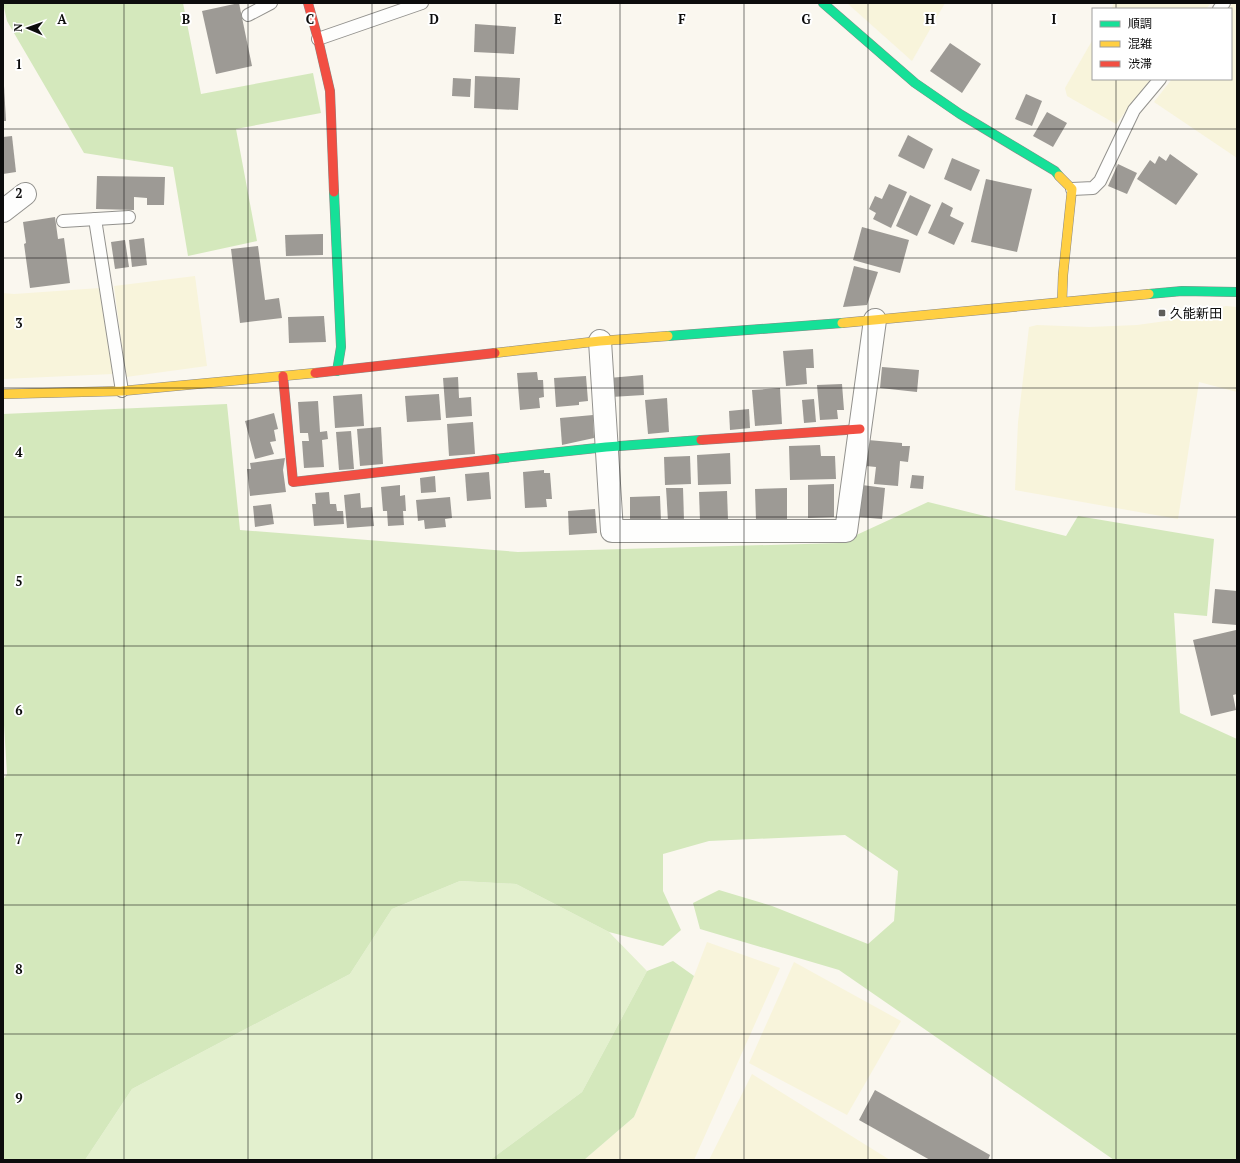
<svg xmlns="http://www.w3.org/2000/svg" width="1240" height="1163" font-family="'PT Serif','Noto Sans JP',serif">
<style>
.farmland{fill:#f8f4db}
.green{fill:#e3f0ce}
.forest{fill:#d4e8bc}
.building{fill:#9d9a95}
.lines{fill:none;stroke-linecap:round;stroke-linejoin:round}
.lane-casing{stroke:#93928e;stroke-width:14}
.street-casing{stroke:#93928e;stroke-width:24}
.fast-casing{stroke:#8a8885;stroke-width:10}
.slow-casing{stroke:#8a8885;stroke-width:10}
.jam-casing{stroke:#8a8885;stroke-width:10}
.lane{stroke:#fefefd;stroke-width:12}
.street{stroke:#fefefd;stroke-width:22}
.fast{stroke:#16e098;stroke-width:9}
.slow{stroke:#ffcf43;stroke-width:9}
.jam{stroke:#f24e42;stroke-width:9}
.grid{fill:none;stroke:#0c0c0c;stroke-width:1;stroke-opacity:0.55}
.poi-dot{fill:#5f5e5b;stroke:#fff;stroke-width:1.5}
.labels{text-anchor:middle;dominant-baseline:central;stroke-width:4;stroke-linejoin:round;paint-order:stroke}
.poi-label{font-size:13px;fill:#0c0c0c;stroke:#fff;text-anchor:start}
.grid-label{font-size:13px;text-anchor:middle;font-weight:bold;fill:#0c0c0c;stroke:#fff;stroke-width:4;stroke-linejoin:round;paint-order:stroke}
</style>
<rect width="100%" height="100%" fill="#faf7ef"/>
<g class="farmland">
<polygon points="847,3 945,3 912,61"/>
<polygon points="1114,3 1211,3 1206,9 1111,9"/>
<polygon points="1233,3 1237,3 1237,158 1154,102 1172,79 1231,79 1231,9 1228,9"/>
<polygon points="1093,39 1093,79 1151,79 1116,124 1067,96 1065,88"/>
<polygon points="195,276 207,366 126,377 114,286"/>
<polygon points="100,288 113,374 3,379 3,293 14,294"/>
<polygon points="1226,306 1237,307 1237,392 1199,382 1178,519 1015,490 1018,422 1029,327 1037,325 1089,327 1137,325 1173,320"/>
<polygon points="707,942 780,968 694,1160 584,1160 634,1117 694,976"/>
<polygon points="794,962 901,1021 847,1115 749,1063"/>
<polygon points="752,1074 890,1160 709,1160"/>
</g>
<polygon class="green" points="460,881 516,884 609,932 647,971 582,1092 490,1160 85,1160 132,1089 350,974 392,909"/>
<g class="forest">
<polygon points="3,3 183,3 201,94 313,73 321,113 236,129 257,241 188,256 173,167 84,153 7,21"/>
<polygon points="227,404 240,530 518,552 839,543 928,502 1066,536 1078,516 1214,539 1207,616 1174,613 1180,713 1237,739 1237,1160 1114,1160 839,970 700,929 693,903 719,890 772,906 868,944 894,921 898,871 845,835 709,841 663,854 663,891 681,930 663,946 609,932 516,884 460,881 392,909 350,974 132,1089 85,1160 3,1160 3,780 7,774 4,725 3,724 3,414"/>
<polygon points="673,961 694,976 634,1117 584,1160 490,1160 582,1092 647,971"/>
</g>
<g class="building">
<polygon points="239,3 252,66 216,74 202,11"/>
<polygon points="475,24 516,27 514,54 474,52"/>
<polygon points="950,43 981,64 962,93 930,71"/>
<polygon points="475,76 520,78 518,110 474,108"/>
<polygon points="453,78 471,79 470,97 452,96"/>
<polygon points="3,86 4,86 6,121 3,121"/>
<polygon points="1026,94 1042,101 1032,126 1015,119"/>
<polygon points="1047,112 1067,123 1053,147 1033,136"/>
<polygon points="908,135 933,149 924,169 898,156"/>
<polygon points="12,136 16,172 3,174 3,137"/>
<polygon points="1170,154 1198,174 1176,205 1137,179 1150,160 1155,164 1159,156 1166,161"/>
<polygon points="952,158 980,170 971,191 944,179"/>
<polygon points="1118,164 1137,173 1127,194 1108,186"/>
<polygon points="97,176 165,177 164,205 147,205 147,198 134,197 134,210 96,209"/>
<polygon points="986,179 1032,189 1017,252 971,242"/>
<polygon points="889,184 907,192 891,228 873,219 876,213 869,209 875,196 882,199"/>
<polygon points="910,195 931,205 917,236 896,226"/>
<polygon points="942,202 953,208 950,216 964,223 954,245 928,233"/>
<polygon points="55,217 58,239 64,238 70,283 30,288 24,244 26,243 23,222"/>
<polygon points="862,227 909,240 900,273 853,260"/>
<polygon points="323,234 323,255 286,256 285,235"/>
<polygon points="144,238 147,265 132,267 129,240"/>
<polygon points="125,240 129,267 115,269 111,242"/>
<polygon points="258,246 265,300 279,298 282,318 240,323 231,249"/>
<polygon points="854,266 878,272 867,305 843,307"/>
<polygon points="324,316 326,342 289,343 288,317"/>
<polygon points="813,349 814,368 806,368 807,384 786,386 783,351"/>
<polygon points="882,367 919,370 917,392 880,388"/>
<polygon points="537,372 538,380 543,380 544,397 539,398 540,408 520,410 517,373"/>
<polygon points="643,375 644,395 611,397 609,378"/>
<polygon points="586,376 588,401 579,402 579,405 556,407 554,378"/>
<polygon points="458,377 459,398 471,397 472,416 446,418 443,378"/>
<polygon points="842,384 844,410 837,410 838,419 820,420 817,385"/>
<polygon points="780,388 782,424 755,426 752,390"/>
<polygon points="362,394 364,426 335,428 333,396"/>
<polygon points="439,394 441,420 407,422 405,396"/>
<polygon points="667,398 669,432 648,434 645,400"/>
<polygon points="814,399 816,422 804,423 802,400"/>
<polygon points="318,401 320,432 327,431 328,439 322,440 324,467 304,468 302,441 309,441 308,433 300,433 298,402"/>
<polygon points="749,409 750,428 730,430 729,411"/>
<polygon points="274,413 278,429 274,430 276,441 270,442 274,454 255,459 245,421"/>
<polygon points="593,415 594,438 562,445 560,418"/>
<polygon points="473,422 475,454 449,456 447,424"/>
<polygon points="381,427 383,464 360,466 357,429"/>
<polygon points="351,431 354,469 339,470 336,432"/>
<polygon points="868,440 902,443 902,446 910,446 908,462 900,461 898,486 874,484 876,467 866,466"/>
<polygon points="820,445 821,456 835,456 836,479 790,480 789,446"/>
<polygon points="730,453 731,484 698,485 697,455"/>
<polygon points="690,456 691,484 665,485 664,457"/>
<polygon points="285,458 283,470 286,492 250,496 247,469 251,469 250,463"/>
<polygon points="544,470 544,473 550,473 552,499 546,499 547,507 525,508 523,472"/>
<polygon points="489,472 491,499 467,501 465,474"/>
<polygon points="912,475 924,476 923,489 910,488"/>
<polygon points="435,476 436,492 421,493 420,478"/>
<polygon points="834,484 834,517 808,518 808,485"/>
<polygon points="400,485 400,496 405,495 406,511 403,511 404,525 388,526 387,511 383,511 381,487"/>
<polygon points="862,485 885,488 882,519 858,517"/>
<polygon points="666,488 683,488 684,520 668,521"/>
<polygon points="787,488 787,519 756,520 755,489"/>
<polygon points="727,491 728,520 700,521 699,492"/>
<polygon points="329,492 330,504 336,504 337,511 343,511 344,524 314,526 312,504 316,504 315,493"/>
<polygon points="360,493 361,508 372,507 374,526 347,528 344,495"/>
<polygon points="660,496 661,521 630,522 630,497"/>
<polygon points="450,497 452,518 445,519 446,527 425,529 424,520 418,521 416,500"/>
<polygon points="271,504 274,524 255,527 253,506"/>
<polygon points="595,509 597,533 569,535 568,511"/>
<polygon points="1215,589 1237,591 1237,625 1212,623"/>
<polygon points="1236,630 1237,636 1237,694 1233,695 1236,710 1211,716 1193,640"/>
<polygon points="875,1090 990,1155 988,1160 930,1160 859,1120"/>
</g>
<g class="lines">
<g class="lane-casing">
<g id="lane">
<polyline points="1219,9 1224,3"/>
<polyline points="248,15 271,3"/>
<polyline points="318,39 422,3"/>
<polyline points="1072,189 1093,188 1100,181 1134,110 1160,79"/>
<polyline points="95,219 122,391"/>
<polyline points="63,221 129,217"/>
</g>
</g>
<g class="street-casing">
<g id="street">
<polyline points="3,211 25,194"/>
<polyline points="600,341 612,531 846,531 875,320"/>
</g>
</g>
<g class="fast-casing">
<g id="fast">
<polyline points="823,3 915,83 960,114 1055,171 1059,176"/>
<polyline points="334,192 341,347 337,371"/>
<polyline points="1149,294 1182,291 1237,292"/>
<polyline points="668,336 842,323"/>
<polyline points="495,459 606,447 701,440"/>
</g>
</g>
<g class="slow-casing">
<g id="slow">
<polyline points="1059,176 1072,189 1063,275 1062,302"/>
<polyline points="842,323 1149,294"/>
<polyline points="495,353 600,341 668,336"/>
<polyline points="3,394 122,391 315,373"/>
</g>
</g>
<g class="jam-casing">
<g id="jam">
<polyline points="308,3 318,39 330,91 334,192"/>
<polyline points="315,373 495,353"/>
<polyline points="283,376 293,482 495,459"/>
<polyline points="701,440 860,429"/>
</g>
</g>
<use href="#lane" class="lane"/>
<use href="#street" class="street"/>
<use href="#fast" class="fast"/>
<use href="#slow" class="slow"/>
<use href="#jam" class="jam"/>
</g>
<path class="grid" d="M124,3V1160M248,3V1160M372,3V1160M496,3V1160M620,3V1160M744,3V1160M868,3V1160M992,3V1160M1116,3V9M1116,79V1160M3,129H1237M3,258H1237M3,388H1237M3,517H1237M3,646H1237M3,775H1237M3,905H1237M3,1034H1237"/>
<rect class="poi-dot" x="1158" y="309" width="8" height="8" rx="2"/>
<g class="labels">
<g class="poi-label">
<text x="1170" y="313">久能新田</text>
</g>
</g>
<g class="grid-label">
<text x="62" y="24">A</text>
<text x="186" y="24">B</text>
<text x="310" y="24">C</text>
<text x="434" y="24">D</text>
<text x="558" y="24">E</text>
<text x="682" y="24">F</text>
<text x="806" y="24">G</text>
<text x="930" y="24">H</text>
<text x="1054" y="24">I</text>
<text x="19" y="69">1</text>
<text x="19" y="198">2</text>
<text x="19" y="328">3</text>
<text x="19" y="457">4</text>
<text x="19" y="586">5</text>
<text x="19" y="715">6</text>
<text x="19" y="844">7</text>
<text x="19" y="974">8</text>
<text x="19" y="1103">9</text>
</g>
<rect width="1240" height="1163" fill="none" stroke="#0c0c0c" stroke-width="8"/>
<rect x="1092" y="8" width="140" height="72" fill="#ffffff" stroke="#9e9e9e"/>
<rect x="1100" y="21" width="20" height="6" fill="#16e098" stroke="#9e9e9e"/>
<text x="1128" y="28" font-size="12" fill="#0c0c0c">順調</text>
<rect x="1100" y="41" width="20" height="6" fill="#ffcf43" stroke="#9e9e9e"/>
<text x="1128" y="48" font-size="12" fill="#0c0c0c">混雑</text>
<rect x="1100" y="61" width="20" height="6" fill="#f24e42" stroke="#9e9e9e"/>
<text x="1128" y="68" font-size="12" fill="#0c0c0c">渋滞</text>
<g transform="translate(28 28) rotate(272)" stroke="#ffffff" stroke-width="3" paint-order="stroke">
<path d="M0-3L7 15L0 10L-7 15Z" fill="#0c0c0c"/>
<text y="-6" font-size="11" font-weight="bold" text-anchor="middle" fill="#0c0c0c">N</text>
</g>
</svg>
